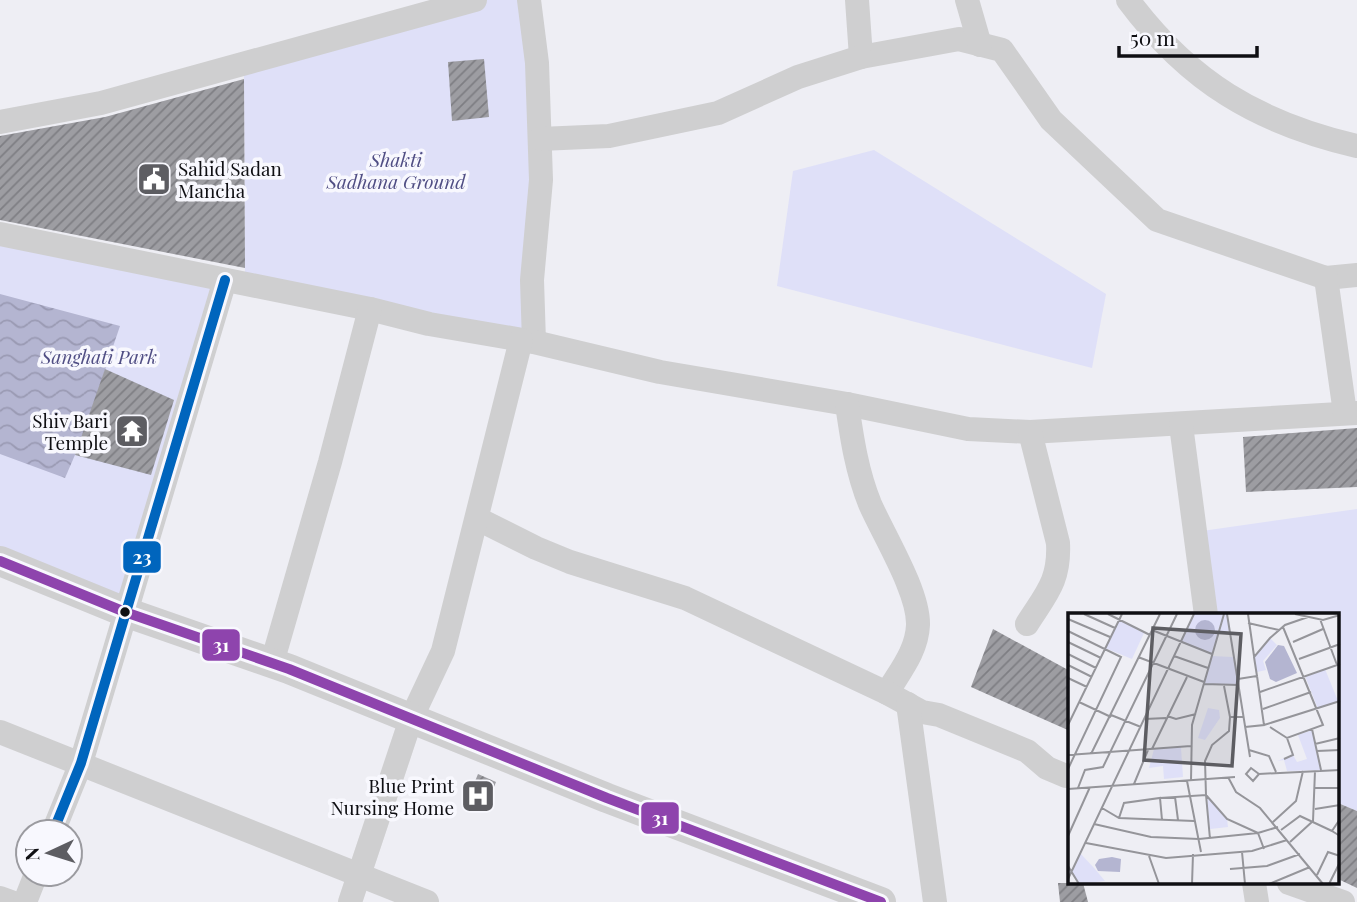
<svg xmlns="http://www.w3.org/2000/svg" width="1357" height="902" font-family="'Playfair Display',serif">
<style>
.green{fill:#dfe0f8}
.water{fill:url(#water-waves)}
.building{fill:url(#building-hatch)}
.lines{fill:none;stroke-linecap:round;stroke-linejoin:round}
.minor{stroke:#cfcfd0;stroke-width:24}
.major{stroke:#cfcfd0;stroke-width:30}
.bus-1-casing{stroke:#f8f8fe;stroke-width:16}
.bus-2-casing{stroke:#f8f8fe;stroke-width:16}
.bus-1{stroke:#8e44ad;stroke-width:10}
.bus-2{stroke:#0065bd;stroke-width:10}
.bus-dot{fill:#0f0f13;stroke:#f8f8fe;stroke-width:2.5}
.labels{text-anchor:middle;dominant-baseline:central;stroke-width:7;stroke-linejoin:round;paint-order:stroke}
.park-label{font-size:19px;font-style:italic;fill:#504e84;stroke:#f8f8fe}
.poi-label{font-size:19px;fill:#0f0f13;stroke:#f8f8fe;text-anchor:end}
.inset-road{fill:none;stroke:#95959a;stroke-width:2}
.view{fill:#5d5d62;fill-opacity:0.15;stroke:#5d5d62;stroke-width:3.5}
.inset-edge{fill:none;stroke:#0f0f13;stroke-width:3.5}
.line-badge{stroke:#f8f8fe;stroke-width:2.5}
.badge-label{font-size:19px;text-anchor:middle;font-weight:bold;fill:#fff}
</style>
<defs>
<pattern id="water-waves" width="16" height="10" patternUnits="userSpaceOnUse" patternTransform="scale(1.75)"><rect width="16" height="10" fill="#b4b5d1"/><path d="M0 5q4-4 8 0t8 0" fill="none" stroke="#9a9ab3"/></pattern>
<pattern id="building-hatch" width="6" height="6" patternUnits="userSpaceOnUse" patternTransform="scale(1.75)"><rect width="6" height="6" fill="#9d9da2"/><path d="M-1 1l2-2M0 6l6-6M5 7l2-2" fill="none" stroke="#7e7e83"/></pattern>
</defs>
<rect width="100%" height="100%" fill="#eeeef4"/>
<g class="green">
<polygon points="478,0 529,0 534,342 245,284 244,64"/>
<polygon points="874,150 1106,294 1092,368 777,286 793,171"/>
<polygon points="0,234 225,280 125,612 0,561"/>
<polygon points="1357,509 1357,811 1338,803 1338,615 1206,615 1195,532"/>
</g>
<polygon class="water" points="0,294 120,326 81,441 65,478 0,454"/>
<g class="building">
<polygon points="484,59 489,117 452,121 448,62"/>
<polygon points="244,79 245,268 0,220 0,136 105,117"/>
<polygon points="105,369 174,400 151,475 75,455"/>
<polygon points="1357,428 1357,487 1246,492 1243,437"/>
<polygon points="993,629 1070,671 1070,731 971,687"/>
<polygon points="478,774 496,782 484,811 466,803"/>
<polygon points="1338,803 1357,811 1357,888 1338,879"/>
<polygon points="1058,883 1083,883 1088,902 1060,902"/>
</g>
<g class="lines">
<g class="minor">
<polyline points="529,0 537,63 541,180 532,280 534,342"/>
<polyline points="857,0 861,57 959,39 1002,50 1051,120 1157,220 1326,278 1357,275"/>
<polyline points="967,0 980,45"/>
<path d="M1128,0C1189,82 1258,123 1357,146"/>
<polyline points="0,122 101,103 475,0"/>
<polyline points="540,139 609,136 718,113 798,77 861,57"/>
<polyline points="0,234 370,309 429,324 534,342 660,372 847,404 968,429 1030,432 1357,413"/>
<polyline points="1326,278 1345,413"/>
<path d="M847,404C852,439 857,472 870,504C884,536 919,592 918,625C917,651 900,671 887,693"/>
<polyline points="1181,425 1206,615"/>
<polyline points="478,519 536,548 570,562 685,598 887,693 922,712 939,715 1027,751 1047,768 1066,776 1070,775"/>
<path d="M1027,624C1046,594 1060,581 1058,543L1030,432"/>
<polyline points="272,663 330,462 370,309"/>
<polyline points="908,704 935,902"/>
<polyline points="0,732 427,902"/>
<polyline points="53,832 81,763 225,280"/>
<polyline points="1254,883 1257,902"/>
<polyline points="1289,883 1343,902"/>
<polyline points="0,898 11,902"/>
<polyline points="25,902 36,874"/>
<polyline points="350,902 411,719 443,651 521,340"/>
</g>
<polyline class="major" points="0,561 125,612 289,669 607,798 881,902"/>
<g class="bus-1-casing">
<polyline id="bus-1" points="0,561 125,612 289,669 607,798 881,902"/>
</g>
<g class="bus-2-casing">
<polyline id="bus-2" points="53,832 81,763 225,280"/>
</g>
<use href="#bus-1" class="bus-1"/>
<use href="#bus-2" class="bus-2"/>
</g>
<defs>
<g id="civic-square" transform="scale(1.75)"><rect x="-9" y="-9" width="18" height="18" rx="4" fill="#5d5d62" stroke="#f8f8fe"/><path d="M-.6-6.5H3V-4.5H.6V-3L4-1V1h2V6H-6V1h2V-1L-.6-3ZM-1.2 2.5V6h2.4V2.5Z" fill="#fff"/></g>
<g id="temple-square" transform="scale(1.75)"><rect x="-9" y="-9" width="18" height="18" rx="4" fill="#5d5d62" stroke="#f8f8fe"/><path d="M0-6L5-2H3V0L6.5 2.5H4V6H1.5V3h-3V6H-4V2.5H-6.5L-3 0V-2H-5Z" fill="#fff"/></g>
<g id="hospital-square" transform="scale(1.75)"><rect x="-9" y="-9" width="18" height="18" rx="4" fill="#5d5d62" stroke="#f8f8fe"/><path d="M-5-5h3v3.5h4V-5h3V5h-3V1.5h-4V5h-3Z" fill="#fff"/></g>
</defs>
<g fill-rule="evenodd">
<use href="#civic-square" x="154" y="179"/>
<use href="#temple-square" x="132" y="431"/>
<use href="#hospital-square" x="478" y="796"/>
</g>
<circle class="bus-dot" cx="125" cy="612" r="6"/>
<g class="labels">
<g class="park-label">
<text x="396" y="159">Shakti<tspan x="396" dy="22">Sadhana Ground</tspan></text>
<text x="99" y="356">Sanghati Park</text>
</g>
<g class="poi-label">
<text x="178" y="168" text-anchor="start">Sahid Sadan<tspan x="178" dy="22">Mancha</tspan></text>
<text x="108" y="420">Shiv Bari<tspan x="108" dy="22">Temple</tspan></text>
<text x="454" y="785">Blue Print<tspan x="454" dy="22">Nursing Home</tspan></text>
</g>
</g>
<g transform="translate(1068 613)">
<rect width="271" height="271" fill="#eeeef4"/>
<path d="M126,1H159L161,18L150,19L144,41L112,29ZM51,6L76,20L64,46L37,35ZM202,25L209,32L195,48L198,57L189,59L186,44ZM144,43L165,44L171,72L136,71ZM257,56L270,88L250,96L237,63ZM140,95L151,97L152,105L137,127L130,125ZM244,117L253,157L219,158L216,147L209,148L225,142L229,149L239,146L230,122ZM113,134L115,164L96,166L95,153L81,155L86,136ZM139,184L159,206L160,214L142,216ZM12,240L27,256L37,268L11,271L4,259L0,266V253L3,258Z" fill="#dfe0f8"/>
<path d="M127 17a10 10 0 1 1 20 0a10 10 0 1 1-20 0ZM210,32L216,33L229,60L208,69L202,66L197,49ZM44,244L53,246L52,259L30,258L27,252L31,246Z" fill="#b4b5d1"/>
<path class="inset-road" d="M16,1L47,15M40,1L82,22M159,1L182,144M180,1L186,43M227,1L255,7L272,2M0,6L42,24M252,6L269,52M180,10L211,17M84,17L144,41M0,18L53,44L0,156M0,29L33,45M225,29L255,16M0,41L28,55M106,43L140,55M70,44L136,69M231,46L272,31M0,52L24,64M0,65L19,74M170,66L189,63L186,44L202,25L217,12L240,4M136,71L171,72M156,73L162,104M192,79L272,51M11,89L43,104M195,96L243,79M43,102L73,114M99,103L108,106L128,101M175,104H162L161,118L144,132L137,148L138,182L159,206L190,220M77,106L98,105M0,112L54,1M196,112L272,88M177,114L196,112L189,63M202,114L219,125L255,112L215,14M244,116L253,157M247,131L272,125M84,136L119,64M181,137L201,143L208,159M249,138L272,137M23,141L92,1M0,142L123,133M216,146L225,142L219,125M191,161L185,168L178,161L183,155L191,161L272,157M160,164L168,179L192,195L255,271M119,168L133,239M123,168L124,112L156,1M66,171L80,137M10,175L17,157L35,154L109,1M247,175H272M0,176L167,164M107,184L110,207M92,185L138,182L142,226M34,195L51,205L126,208M247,196L272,192M51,205L56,190L92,185L94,207M272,206L264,218L272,223M205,209L228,188L235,158M26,211L83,224L131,226L190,220M213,217L232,203L264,218M0,223L22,174M222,229L245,208L247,158M18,230L98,245L184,238L219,227M196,236L190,220L210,214M174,239L177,271M81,243L91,271M0,253L11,271M162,256L199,253L232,241M249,262L260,239L272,243M0,266L126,1M124,271L125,241M201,271L242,254M261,271L272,249"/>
<path class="view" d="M85,15L173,21L164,153L76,147Z"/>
<rect width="271" height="271" class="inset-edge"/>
</g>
<g class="line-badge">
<rect x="122" y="540" width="40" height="34" rx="7" fill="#0065bd"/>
<rect x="201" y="628" width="40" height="34" rx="7" fill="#8e44ad"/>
<rect x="640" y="801" width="40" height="34" rx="7" fill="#8e44ad"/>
</g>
<g class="badge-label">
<text x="142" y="564">23</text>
<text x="221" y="652">31</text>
<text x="660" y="825">31</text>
</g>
<g transform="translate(49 853) rotate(266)"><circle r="33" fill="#f8f8fe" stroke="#9b9ba0" stroke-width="2"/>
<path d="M0-5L12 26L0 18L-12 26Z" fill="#5d5d62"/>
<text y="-10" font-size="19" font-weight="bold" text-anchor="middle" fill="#0f0f13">N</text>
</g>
<path d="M1119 46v10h138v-10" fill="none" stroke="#0f0f13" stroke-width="3.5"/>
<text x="1130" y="46" font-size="21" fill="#0f0f13" stroke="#f8f8fe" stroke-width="5" paint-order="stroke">50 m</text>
</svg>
